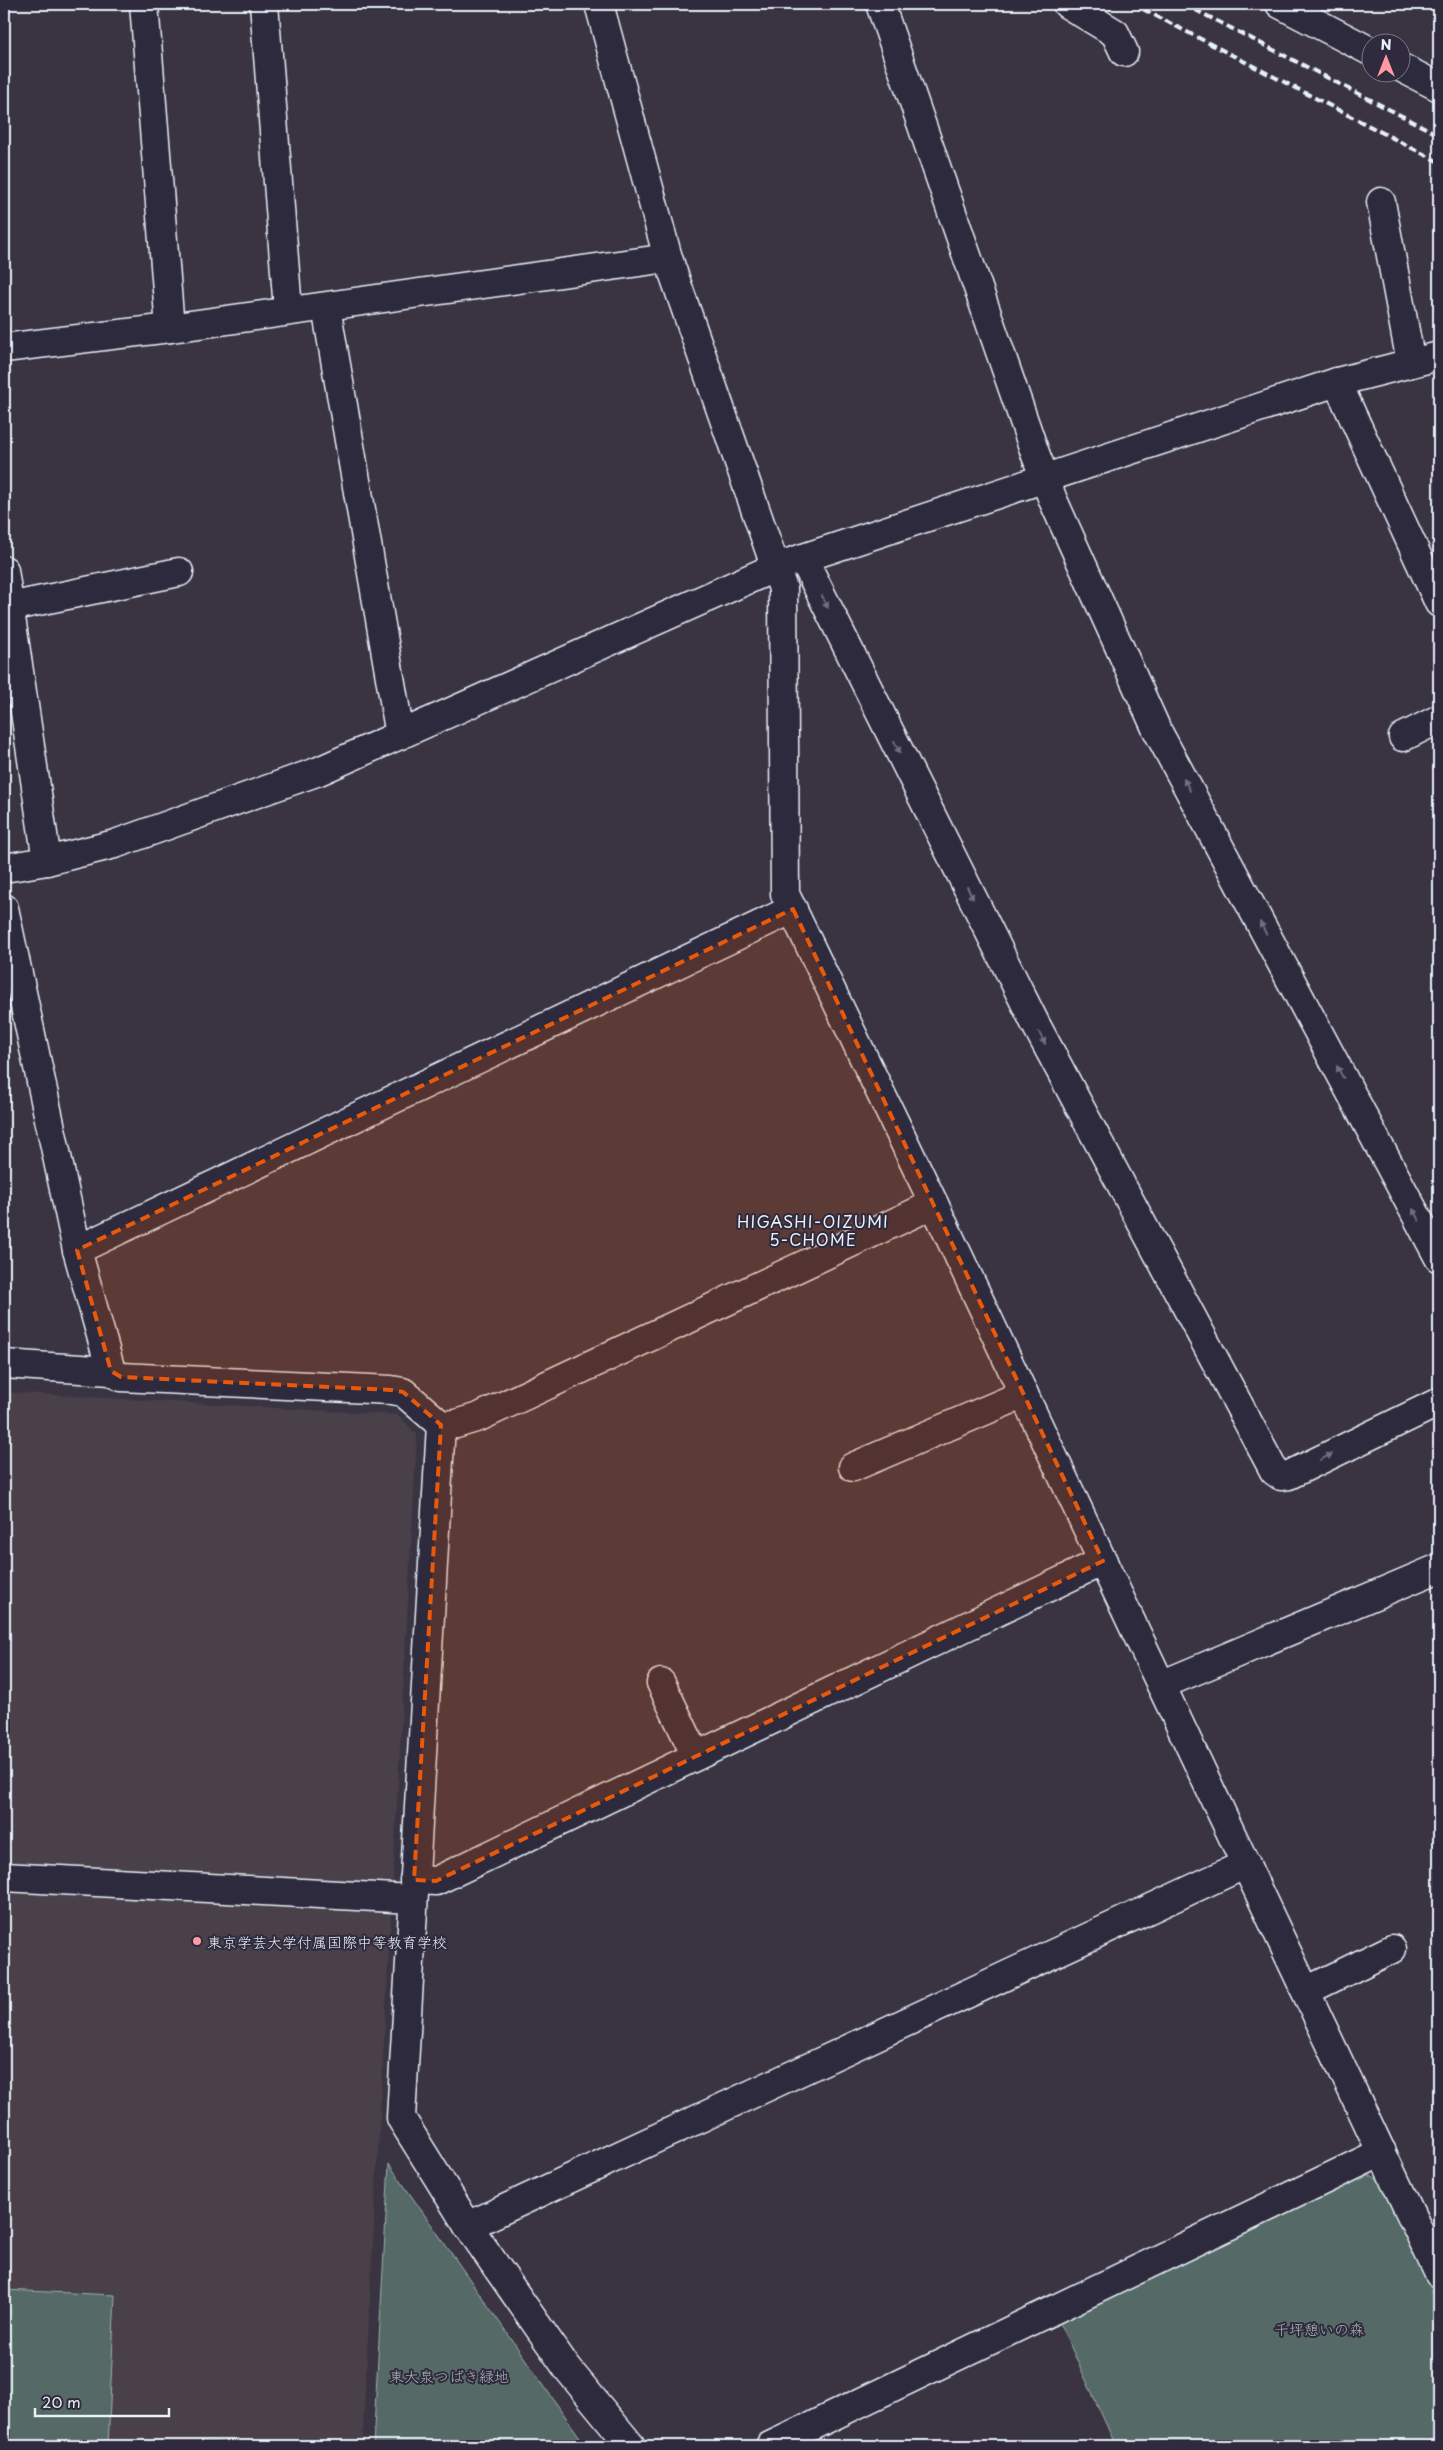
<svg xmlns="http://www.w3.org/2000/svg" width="1443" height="2450" font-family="'Playpen Sans','Klee One',sans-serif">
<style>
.built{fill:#484049}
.park{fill:#556b66;stroke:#9eaeaf}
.water{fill:url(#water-ripples);stroke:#899ba9}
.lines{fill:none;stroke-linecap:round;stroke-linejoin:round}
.minor-casing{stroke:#e8f1f8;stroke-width:31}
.minor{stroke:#2f2a3d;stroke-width:28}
.rail{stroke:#e8f1f8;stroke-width:4;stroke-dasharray:8 4;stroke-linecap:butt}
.oneway{fill:#70707e}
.marked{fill:#e8590c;fill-opacity:0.2;stroke:#e8590c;stroke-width:4;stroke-dasharray:10 6;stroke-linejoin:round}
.poi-dot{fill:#ff9aa2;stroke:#2f2a3d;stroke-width:2}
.labels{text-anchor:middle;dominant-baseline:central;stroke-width:4;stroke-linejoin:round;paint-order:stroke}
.poi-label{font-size:15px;fill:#e8f1f8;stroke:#2f2a3d;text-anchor:start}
.park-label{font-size:15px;fill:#a6b5b6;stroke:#2f2a3d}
.neighbourhood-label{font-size:16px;letter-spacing:1px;fill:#e8f1f8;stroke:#2f2a3d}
</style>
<defs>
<pattern id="water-ripples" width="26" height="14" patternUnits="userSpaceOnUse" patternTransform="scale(1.25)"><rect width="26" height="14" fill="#4a6174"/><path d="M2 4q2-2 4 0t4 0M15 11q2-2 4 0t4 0" fill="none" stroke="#647889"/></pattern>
</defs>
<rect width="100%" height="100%" fill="#3a3442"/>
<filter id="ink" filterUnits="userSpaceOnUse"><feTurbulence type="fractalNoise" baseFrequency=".02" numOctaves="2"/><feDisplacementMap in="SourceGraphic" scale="10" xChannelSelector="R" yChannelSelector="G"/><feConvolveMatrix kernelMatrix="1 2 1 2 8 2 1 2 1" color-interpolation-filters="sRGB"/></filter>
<g filter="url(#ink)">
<polygon class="built" points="4,1392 398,1415 417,1435 362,2446 4,2446"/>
<g class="park">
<polygon points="389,2164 586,2446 373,2446"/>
<polygon points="1363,2176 1372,2176 1383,2182 1439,2307 1439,2446 1116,2446 1060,2323"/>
<polygon points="4,2290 115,2295 108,2446 4,2446"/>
</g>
<polygon class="water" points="203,2441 302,2446 202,2446"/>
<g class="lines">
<g class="minor-casing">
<g id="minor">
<polyline points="144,4 170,328"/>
<polyline points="264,4 288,310"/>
<polyline points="599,4 668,258 783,589 785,894 934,1204 1439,2274"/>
<polyline points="880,4 1035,453 1053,500 1156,728 1439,1258"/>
<polyline points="1067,4 1115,33 1124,52"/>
<polyline points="1280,4 1370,51"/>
<polyline points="1400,67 1439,87"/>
<polyline points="1381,202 1411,363"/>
<polyline points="326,307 400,735"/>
<polyline points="4,348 170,328 668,258"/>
<polyline points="1337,382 1439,603"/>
<polyline points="803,558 1035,1023 1274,1471 1281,1476 1289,1475 1439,1402"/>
<polyline points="4,570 47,861"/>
<polyline points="9,607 179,572"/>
<polyline points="1403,737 1439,719"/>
<polyline points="4,868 47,861 115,844 319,771 776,567 1337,382 1439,356"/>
<polyline points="4,908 77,1250 111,1371"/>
<polyline points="77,1250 793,909"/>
<polyline points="4,1364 111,1371 121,1377 391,1390 403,1392 441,1425 456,1424 479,1417 934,1204"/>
<polyline points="441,1425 401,2118 468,2226 567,2368 631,2446"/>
<polyline points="853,1467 1024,1394"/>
<polyline points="661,1683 696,1756"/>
<polyline points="1161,1685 1439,1568"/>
<polyline points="4,1877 413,1899"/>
<polyline points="414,1880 436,1881 1103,1561"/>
<polyline points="1306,1991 1392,1949"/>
<polyline points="468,2226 1246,1864"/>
<polyline points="770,2446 1382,2152"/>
</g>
</g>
<use href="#minor" class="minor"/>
<g class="rail">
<polyline points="1133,4 1439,162"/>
<polyline points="1184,4 1439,135"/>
</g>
</g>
<defs><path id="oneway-solid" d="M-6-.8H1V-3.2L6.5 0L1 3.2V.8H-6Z" transform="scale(1.25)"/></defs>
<g class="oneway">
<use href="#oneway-solid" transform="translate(825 602) rotate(64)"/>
<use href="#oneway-solid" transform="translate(897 747) rotate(64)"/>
<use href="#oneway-solid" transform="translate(1187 785) rotate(-118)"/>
<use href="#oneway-solid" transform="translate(970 893) rotate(64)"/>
<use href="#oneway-solid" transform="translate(1263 928) rotate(-118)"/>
<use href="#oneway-solid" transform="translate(1042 1038) rotate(62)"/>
<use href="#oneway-solid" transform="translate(1340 1072) rotate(-118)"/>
<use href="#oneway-solid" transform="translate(1416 1215) rotate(-118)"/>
<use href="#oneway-solid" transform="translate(1326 1457) rotate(-26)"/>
</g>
</g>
<path class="marked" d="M793,909L1103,1561L436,1881L414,1880L441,1425L403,1392L391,1390L121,1377L111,1371L77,1250Z"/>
<circle class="poi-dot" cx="197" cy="1941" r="5"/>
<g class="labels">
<g class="poi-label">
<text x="207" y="1941">東京学芸大学付属国際中等教育学校</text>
</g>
<g class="park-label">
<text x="1319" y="2328">千坪憩いの森</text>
<text x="449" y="2375">東大泉つばき緑地</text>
</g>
<g class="neighbourhood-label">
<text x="813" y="1221">HIGASHI-OIZUMI<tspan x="813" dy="18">5-CHOME</tspan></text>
</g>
</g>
<rect width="1443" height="2450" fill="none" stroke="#2f2a3d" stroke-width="20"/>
<rect x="10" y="10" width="1423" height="2430" fill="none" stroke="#e8f1f8" stroke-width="2" filter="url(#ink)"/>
<g transform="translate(1386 58)"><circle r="24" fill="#2f2a3d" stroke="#797a88"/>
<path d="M0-4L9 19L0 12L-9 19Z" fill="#ff9aa2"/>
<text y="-8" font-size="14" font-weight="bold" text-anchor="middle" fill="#e8f1f8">N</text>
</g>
<path d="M35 2408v8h134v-8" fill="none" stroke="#e8f1f8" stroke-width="2.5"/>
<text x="42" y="2408" font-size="15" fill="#e8f1f8" stroke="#2f2a3d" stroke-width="4" paint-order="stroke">20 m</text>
</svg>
